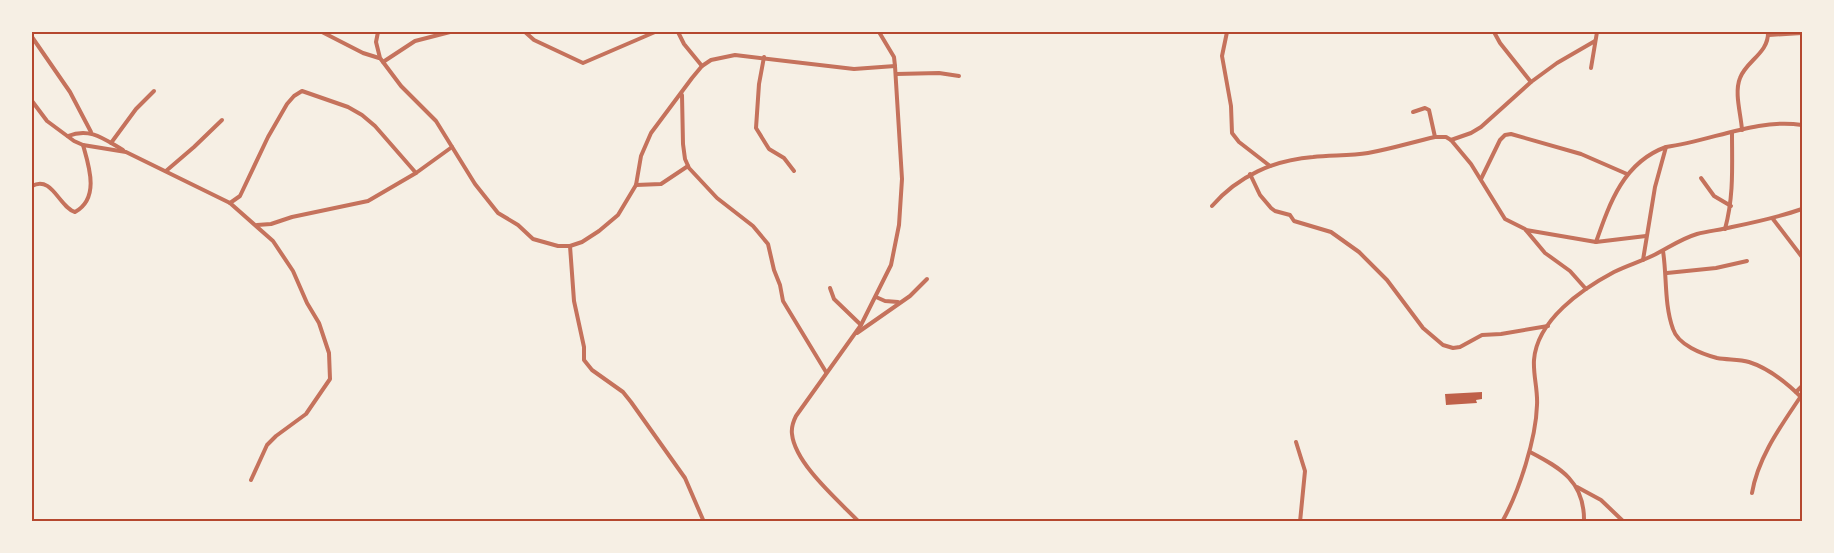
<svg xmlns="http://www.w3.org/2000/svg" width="1834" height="553" font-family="'Sofia Sans Condensed',sans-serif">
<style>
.building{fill:#bf614a}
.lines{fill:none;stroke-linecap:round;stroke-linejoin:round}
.minor{stroke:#c5725c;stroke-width:4}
.neatline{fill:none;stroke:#b5482f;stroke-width:2}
</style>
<rect width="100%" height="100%" fill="#f6efe4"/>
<polygon class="building" points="1482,392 1482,399 1476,400 1477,403 1446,405 1445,394"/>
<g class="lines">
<g class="minor">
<polyline points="322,32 363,53 379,58"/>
<polyline points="378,32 376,42 380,58 401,86 436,121 475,184 498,213 518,225 533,239 558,246 570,246 582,242 599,231 618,215 636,185 641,156 651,133 692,78 702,66 711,60 735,55 854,69 895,66"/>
<polyline points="525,32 534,40 583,63 655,32"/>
<polyline points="678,32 684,44 702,66"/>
<polyline points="1227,32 1222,56 1231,106 1232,133 1239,142 1270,166"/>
<polyline points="1494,32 1500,43 1531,82"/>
<polyline points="1769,35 1802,33"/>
<polyline points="32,37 70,92 91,132"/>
<polyline points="764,57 759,84 756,128 769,149 784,158 794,171"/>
<polyline points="383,62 415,41 450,32"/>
<polyline points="1591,68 1597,32"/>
<polyline points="896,74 939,73 959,76"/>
<polyline points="682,95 683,144 685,159 689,168 717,198 753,226 768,244 774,270 780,285 783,301 826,372"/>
<polyline points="32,101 47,121 74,141 83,145 126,152 230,203 273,241 293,271 307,303 319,323 329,353 330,379 306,414 276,436 267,445 251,480"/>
<polyline points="1413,112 1425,108 1429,110 1435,137"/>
<path d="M1742,130C1741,114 1734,93 1740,78C1746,61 1769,53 1768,32"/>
<path d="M68,136C90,127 104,139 123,150"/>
<polyline points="1451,140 1471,133 1481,127 1531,82 1557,63 1595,41"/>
<polyline points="111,143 136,109 154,91"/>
<polyline points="166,171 194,147 222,120"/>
<polyline points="1250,174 1260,195 1271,208 1275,211 1290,215 1294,221 1331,232 1359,252 1387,280 1423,328 1443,345 1453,348 1460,347 1482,335 1501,334 1548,326"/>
<polyline points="1701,178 1714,196 1731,206"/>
<polyline points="1481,179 1500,140 1505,135 1511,134 1581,154 1627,174"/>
<polyline points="636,185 661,184 688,166"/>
<path d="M32,186C52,175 59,207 75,212C100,198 89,166 83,145"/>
<polyline points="230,203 240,196 268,137 287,104 294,96 302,91 348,107 362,115 375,126 416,173"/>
<path d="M1212,206C1238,176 1274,160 1313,157C1331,155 1350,156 1368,153C1391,149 1413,142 1435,137H1446L1451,140L1471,164L1505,219L1525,229L1545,253L1570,271L1586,289"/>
<polyline points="1773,219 1802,257"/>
<polyline points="257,225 271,224 292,217 368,201 416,173 452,147"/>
<path d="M1725,229C1734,196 1732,166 1732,133"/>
<polyline points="1526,230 1596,242 1646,236"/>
<path d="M1596,242C1610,202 1624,162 1666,147C1712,141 1756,118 1802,125"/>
<polyline points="570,246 574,301 584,347 584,360 592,370 623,392 631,402 685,478 704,522"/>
<path d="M1663,251C1667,276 1664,304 1673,329C1678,345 1702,354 1717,358C1728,360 1739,359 1749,362C1768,368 1788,384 1802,398"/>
<polyline points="1643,260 1655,187 1666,147"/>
<polyline points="1667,273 1716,268 1747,261"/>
<polyline points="830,288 834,299 861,325"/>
<polyline points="876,297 885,301 898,302"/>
<polyline points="857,333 910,296 927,279"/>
<polyline points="1796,392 1802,386"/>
<polyline points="1296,442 1305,471 1300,522"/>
<path d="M1530,452C1561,468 1585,482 1584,522"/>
<polyline points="1577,487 1601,500 1624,522"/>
<path d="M1752,493C1758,457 1781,426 1801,396"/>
<path d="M859,522C839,501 795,464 792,434C791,427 793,422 796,416L861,325L891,265L899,225L902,179L895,66L894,57L879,32"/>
<path d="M1502,522C1519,492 1536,439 1537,405C1538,390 1533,375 1534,360C1537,320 1582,289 1614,272C1626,266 1639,262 1652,256C1667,249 1680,239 1697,234C1708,231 1720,230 1732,227C1756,222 1779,217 1802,209"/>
</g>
</g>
<rect width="1834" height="553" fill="none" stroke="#f6efe4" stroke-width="66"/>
<rect x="33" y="33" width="1768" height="487" class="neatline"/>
</svg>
